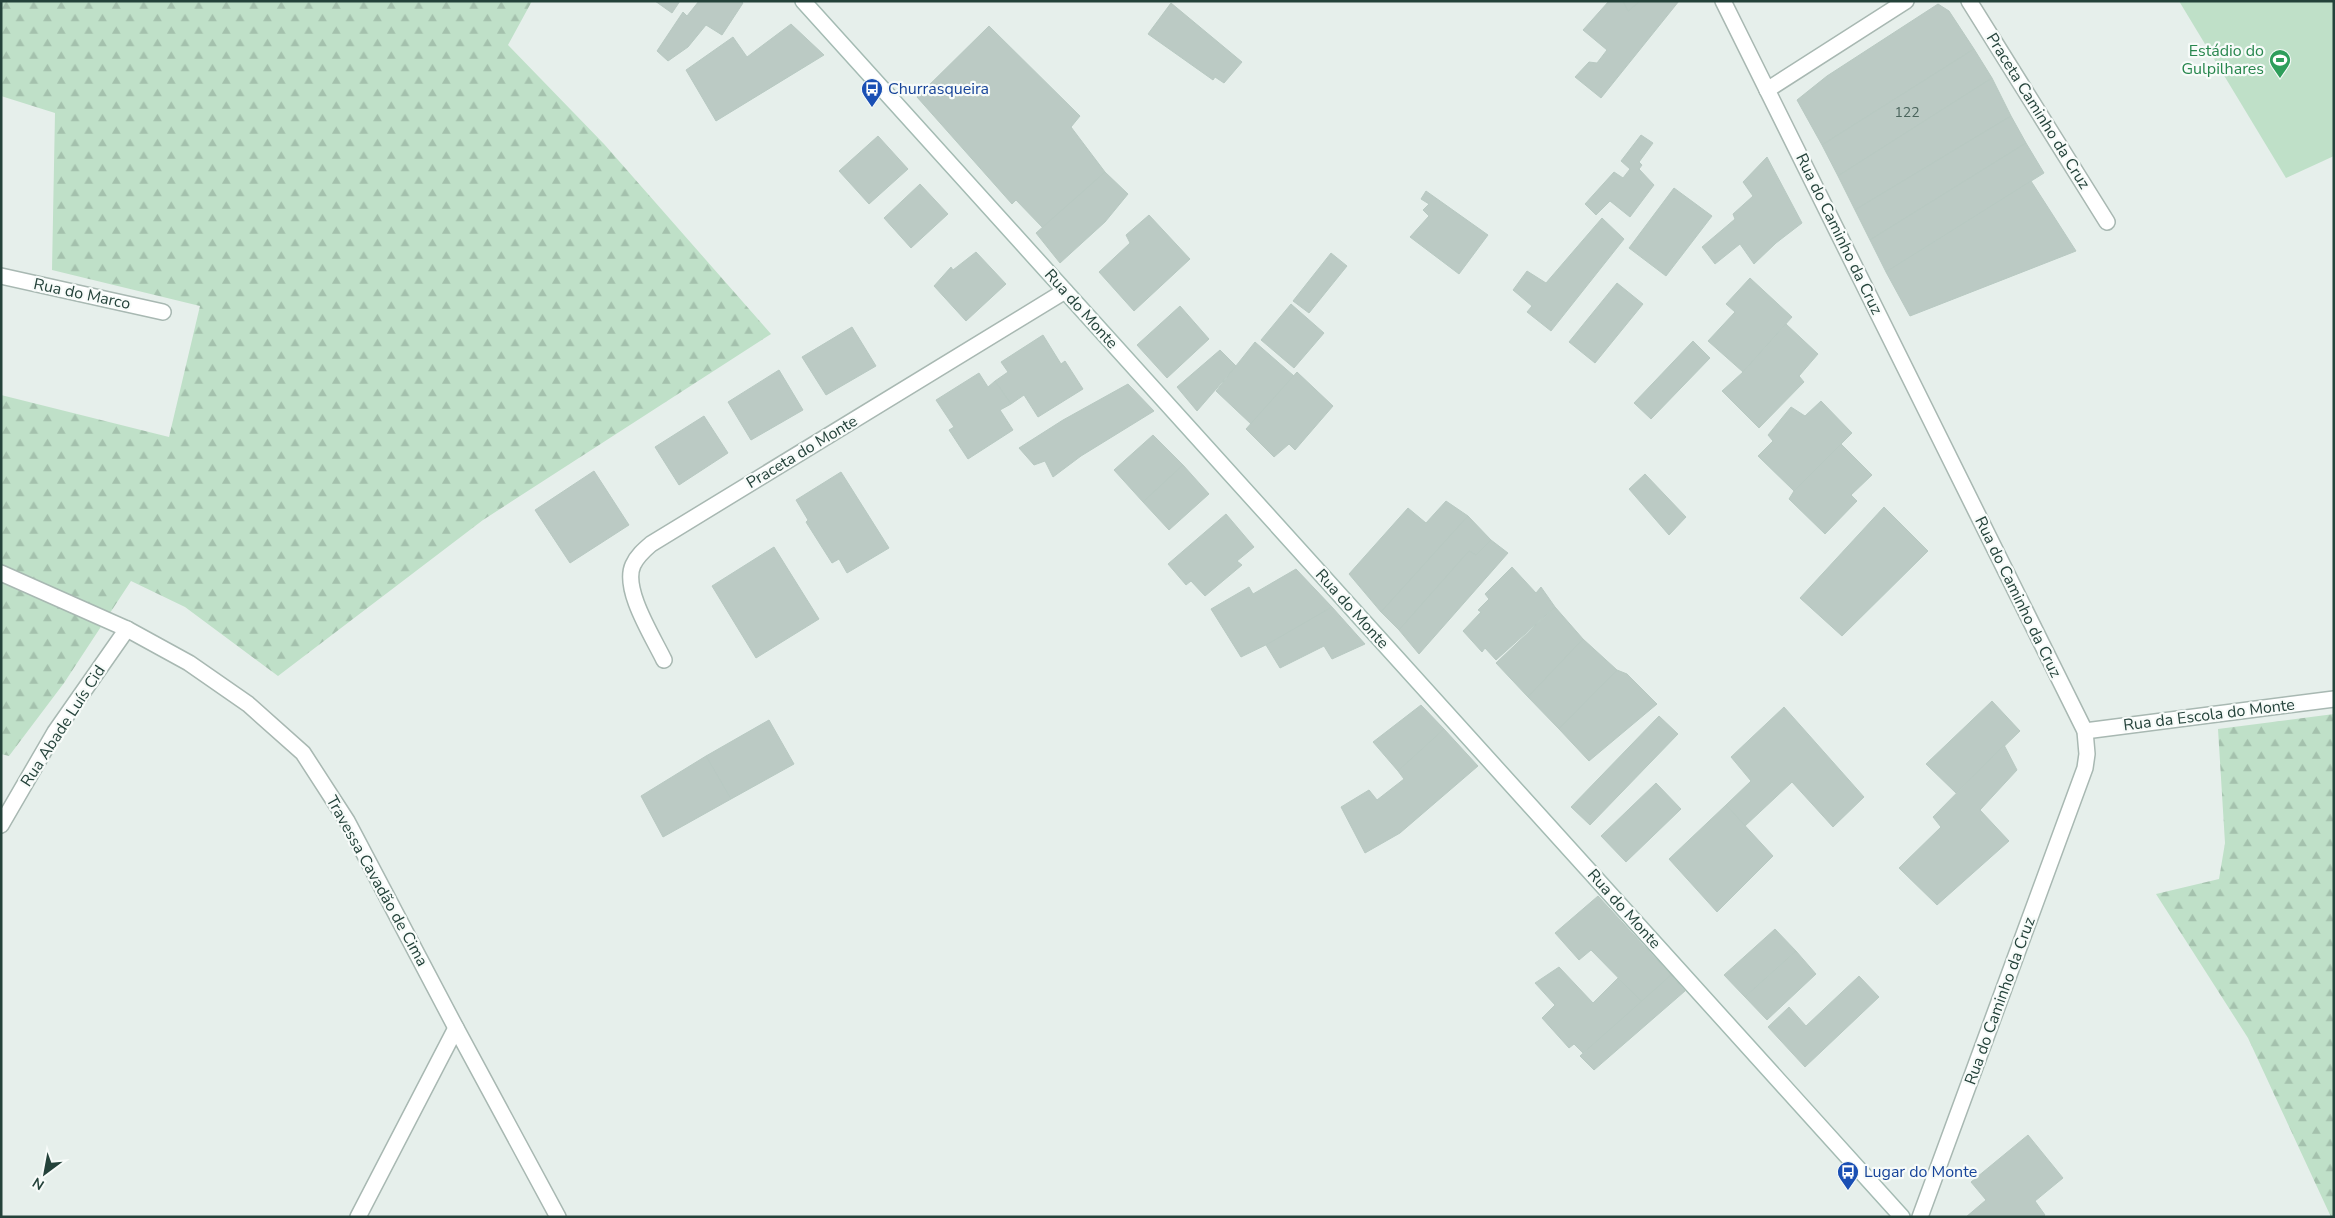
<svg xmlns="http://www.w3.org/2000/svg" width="2335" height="1218" font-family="'Nunito Sans',sans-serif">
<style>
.forest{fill:url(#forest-firs)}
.pitch{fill:#bfe0c8}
.building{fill:#bbcac4;stroke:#b8c9c2}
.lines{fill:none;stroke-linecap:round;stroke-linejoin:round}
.lane-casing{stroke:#a8b8b2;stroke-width:18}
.street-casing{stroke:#a8b8b2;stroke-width:18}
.secondary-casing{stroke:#a4bbb3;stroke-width:18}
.lane{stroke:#fff;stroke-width:15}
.street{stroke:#fff;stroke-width:15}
.secondary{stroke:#fff;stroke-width:15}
.labels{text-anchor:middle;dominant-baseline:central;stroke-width:4.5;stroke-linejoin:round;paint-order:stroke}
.number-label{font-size:14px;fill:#4a645c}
.leisure-label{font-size:16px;fill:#27864d;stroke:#f7fbf9;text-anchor:end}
.transit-label{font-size:16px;fill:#164399;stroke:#f7fbf9;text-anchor:start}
.street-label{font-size:16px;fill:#24423a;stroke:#f7fbf9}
</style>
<defs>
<pattern id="forest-firs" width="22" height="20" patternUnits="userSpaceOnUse" patternTransform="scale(1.25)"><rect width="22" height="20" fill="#bfe0c8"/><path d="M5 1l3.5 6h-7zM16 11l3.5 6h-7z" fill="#a4c1ad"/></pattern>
</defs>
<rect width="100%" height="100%" fill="#e6efeb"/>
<g class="forest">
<polygon points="1,1 532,1 508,45 604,144 771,334 483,520 278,676 185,607 131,581 64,683 9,756 1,754 1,395 169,437 200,306 52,270 55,113 1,96"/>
<polygon points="2334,714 2334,1217 2331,1217 2248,1038 2156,894 2219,879 2225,843 2218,729"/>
</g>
<polygon class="pitch" points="2179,1 2334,1 2334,156 2286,178"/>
<g class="building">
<polygon points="655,1 680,1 672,13"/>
<polygon points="699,1 741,1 743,3 722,35 706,25 688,47 668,61 657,51 683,12 687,16"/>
<polygon points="1609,1 1623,1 1628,11 1640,1 1679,1 1601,98 1575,77 1589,62 1597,63 1607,50 1583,30"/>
<polygon points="1623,1 1640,1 1628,11"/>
<polygon points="1171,3 1242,62 1224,83 1215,77 1213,80 1148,34"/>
<polygon points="1938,4 1949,11 1974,49 1822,145 1797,100 1827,76"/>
<polygon points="791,24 824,55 716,121 686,70 733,37 747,57"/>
<polygon points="989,26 1080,116 1071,127 1105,172 1043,228 1016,200 1012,204 917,97"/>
<polygon points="1974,49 1992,78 1838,176 1822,145"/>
<polygon points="1992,78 2011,116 1855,210 1838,176"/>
<polygon points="2011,116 2026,143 1870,240 1855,210"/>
<polygon points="1641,135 1653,143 1639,162 1642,165 1639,169 1654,185 1630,217 1610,201 1596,215 1585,204 1614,172 1623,178 1630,169 1621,161"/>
<polygon points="878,136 908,169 869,204 839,171"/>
<polygon points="2026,143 2044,173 1886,272 1870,240"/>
<polygon points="1767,157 1802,223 1776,243 1754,264 1740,244 1715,264 1702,247 1735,219 1733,214 1753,196 1743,182"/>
<polygon points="1105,172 1128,194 1105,222 1060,263 1036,233"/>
<polygon points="2031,181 2076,251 1910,316 1886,272"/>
<polygon points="920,184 948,214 911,248 884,218"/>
<polygon points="1674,188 1712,216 1666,276 1629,248"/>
<polygon points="1426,191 1488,235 1459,274 1410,237 1429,216 1423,210 1429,204 1421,199"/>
<polygon points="1149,215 1190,259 1134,311 1099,272 1130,243 1126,235"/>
<polygon points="1602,218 1624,239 1551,331 1527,312 1532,306 1513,290 1527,271 1546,283"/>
<polygon points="976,252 1006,284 966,321 934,286 951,267 953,270"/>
<polygon points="1331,253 1347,266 1309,313 1293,301"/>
<polygon points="1750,278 1792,317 1743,372 1708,341 1735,312 1726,304"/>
<polygon points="1617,283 1643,304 1595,363 1569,342"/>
<polygon points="1291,304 1324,333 1294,368 1261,340"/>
<polygon points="1180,306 1209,339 1167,378 1137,345"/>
<polygon points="1786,324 1818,354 1799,376 1804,382 1759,428 1722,391 1743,372"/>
<polygon points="852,327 876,366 826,395 802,357"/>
<polygon points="1043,335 1061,364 1065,361 1083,389 1038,417 1024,395 1011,404 995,381 1008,372 1001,362"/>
<polygon points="1693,341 1710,358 1651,419 1634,403"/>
<polygon points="1255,342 1294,376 1251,424 1216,391"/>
<polygon points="1220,350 1236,366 1197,411 1177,387"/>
<polygon points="779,370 803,410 751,440 728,402"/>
<polygon points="1297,372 1333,406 1295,450 1289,444 1274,457 1246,429"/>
<polygon points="979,373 988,387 995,381 1011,404 1000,410 1013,430 968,459 949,430 954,427 936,400"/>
<polygon points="1128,384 1154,411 1081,456 1053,477 1045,461 1034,465 1019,448 1063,420"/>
<polygon points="1821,401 1852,433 1794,491 1758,456 1773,441 1768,435 1791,407 1805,416"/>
<polygon points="704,416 728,453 679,485 655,447"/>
<polygon points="1153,435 1183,465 1143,502 1114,470"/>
<polygon points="1841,444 1872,475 1851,495 1857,501 1825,534 1789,499 1794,491"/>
<polygon points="1183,465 1209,494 1169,530 1143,502"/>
<polygon points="594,471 629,525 570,563 535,510"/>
<polygon points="841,472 889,548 847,573 839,559 832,563 806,522 808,520 796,500"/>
<polygon points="1645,474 1686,517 1669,535 1629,489"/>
<polygon points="1446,501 1468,516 1381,612 1349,574 1408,508 1426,523"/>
<polygon points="1884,507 1928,551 1842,636 1800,598"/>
<polygon points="1226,514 1254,547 1237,561 1242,565 1205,596 1191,581 1186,585 1168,564"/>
<polygon points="1468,516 1491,540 1476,555 1469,551 1399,630 1381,612"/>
<polygon points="1491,540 1508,553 1419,654 1399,630 1469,551 1476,555"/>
<polygon points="774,547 819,619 756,658 712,586"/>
<polygon points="1512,567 1536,593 1541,587 1555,607 1496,660 1485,648 1482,652 1463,631 1481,612 1478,610 1489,599 1485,594"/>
<polygon points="1296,569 1332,607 1280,638 1241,657 1211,609 1249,587 1253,594"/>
<polygon points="1332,607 1365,644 1332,659 1324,646 1280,668 1266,645"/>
<polygon points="1555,607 1583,639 1528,697 1496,663"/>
<polygon points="1583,639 1617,670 1559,729 1528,697"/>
<polygon points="1617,670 1627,674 1657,704 1589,761 1559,729"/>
<polygon points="1992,701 2020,731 1956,793 1926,764"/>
<polygon points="1421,705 1444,729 1398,771 1373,742"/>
<polygon points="1784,707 1864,797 1833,827 1792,782 1745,826 1726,805 1751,781 1731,757"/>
<polygon points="1659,716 1678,734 1590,825 1571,807"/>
<polygon points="769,720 794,764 731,799 706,756"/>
<polygon points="1444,729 1478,766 1400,833 1365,853 1341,807 1369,790 1377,800 1404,779 1398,771"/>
<polygon points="2004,745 2017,770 1980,810 2009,841 1937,905 1899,868 1941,827 1933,817"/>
<polygon points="706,756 731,799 663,837 641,796"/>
<polygon points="1656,783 1681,809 1626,862 1601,836"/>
<polygon points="1726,805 1773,856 1717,912 1669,859"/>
<polygon points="1598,896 1671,975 1642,1002 1591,950 1579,960 1555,933"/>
<polygon points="1775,929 1796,951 1745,997 1724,975"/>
<polygon points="1796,951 1816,974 1767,1020 1745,997"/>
<polygon points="1559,967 1593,1003 1618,978 1642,1002 1583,1053 1574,1044 1569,1048 1542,1018 1555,1005 1535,983"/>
<polygon points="1671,975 1685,991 1594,1070 1580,1056"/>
<polygon points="1859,976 1879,997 1805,1067 1768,1027 1789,1007 1806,1026"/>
<polygon points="2028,1135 2063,1178 2035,1201 2045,1215 2043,1217 1966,1217 1986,1200 1971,1182"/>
</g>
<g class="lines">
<g class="lane-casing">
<g id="lane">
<polyline points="1969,1 2107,222"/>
<polyline points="1767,90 1906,1"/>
</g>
</g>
<g class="street-casing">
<g id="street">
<polyline points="1723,1 2085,731 2087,754 2085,768 1920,1217"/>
<polyline points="1,276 163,312"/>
<polyline points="1,573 127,629 189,663 248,704 303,753 347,821 456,1028 558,1217"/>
<path d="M664,660C653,637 622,589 633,565C637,556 644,550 651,544L1065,291"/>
<polyline points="2085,731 2334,699"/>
<polyline points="1,825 55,732 127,629"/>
<polyline points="358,1217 456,1028"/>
</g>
</g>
<g class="secondary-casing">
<polyline id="secondary" points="803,1 1902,1217"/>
</g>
<use href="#lane" class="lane"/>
<use href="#street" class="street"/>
<use href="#secondary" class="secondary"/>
</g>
<defs>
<g id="stadium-pin" transform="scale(1.125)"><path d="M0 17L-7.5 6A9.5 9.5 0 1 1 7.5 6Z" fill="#2e9e5b" stroke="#f7fbf9"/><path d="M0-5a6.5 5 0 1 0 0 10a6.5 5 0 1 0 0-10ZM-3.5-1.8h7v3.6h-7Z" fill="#fff"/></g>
<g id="bus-pin" transform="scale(1.125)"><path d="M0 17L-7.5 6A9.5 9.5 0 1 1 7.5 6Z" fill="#1a4fb4" stroke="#f7fbf9"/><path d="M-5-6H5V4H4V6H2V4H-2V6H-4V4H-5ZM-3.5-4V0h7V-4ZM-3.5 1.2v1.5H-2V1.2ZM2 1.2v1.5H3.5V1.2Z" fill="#fff"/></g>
</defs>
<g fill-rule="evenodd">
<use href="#stadium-pin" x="2280" y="60"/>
<use href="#bus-pin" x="872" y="89"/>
<use href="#bus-pin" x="1848" y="1172"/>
</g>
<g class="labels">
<g class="number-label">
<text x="1907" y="112">122</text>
</g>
<g class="leisure-label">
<text x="2264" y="51">Estádio do<tspan x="2264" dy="18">Gulpilhares</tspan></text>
</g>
<g class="transit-label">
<text x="888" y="89">Churrasqueira</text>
<text x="1864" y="1172">Lugar do Monte</text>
</g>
<g class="street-label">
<text transform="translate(2038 111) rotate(58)">Praceta Caminho da Cruz</text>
<text transform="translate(1839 234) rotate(64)">Rua do Caminho da Cruz</text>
<text transform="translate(82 294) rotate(12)">Rua do Marco</text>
<text transform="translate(1081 309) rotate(48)">Rua do Monte</text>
<text transform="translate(802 452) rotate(-31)">Praceta do Monte</text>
<text transform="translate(2018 597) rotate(64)">Rua do Caminho da Cruz</text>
<text transform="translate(1352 609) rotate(48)">Rua do Monte</text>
<text transform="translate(2209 715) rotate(-7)">Rua da Escola do Monte</text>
<text transform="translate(63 726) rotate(-57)">Rua Abade Luís Cid</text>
<text transform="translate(377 881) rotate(61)">Travessa Cavadão de Cima</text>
<text transform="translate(1624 909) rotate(48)">Rua do Monte</text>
<text transform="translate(2000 1001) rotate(-70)">Rua do Caminho da Cruz</text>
</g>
</g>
<rect width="2335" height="1218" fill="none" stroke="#24423a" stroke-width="5"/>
<g transform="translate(45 1173) rotate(212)" stroke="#f7fbf9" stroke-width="4" paint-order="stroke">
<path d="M0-4L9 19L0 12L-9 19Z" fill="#24423a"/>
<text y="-8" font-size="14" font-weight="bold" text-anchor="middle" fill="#24423a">N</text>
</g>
</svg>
